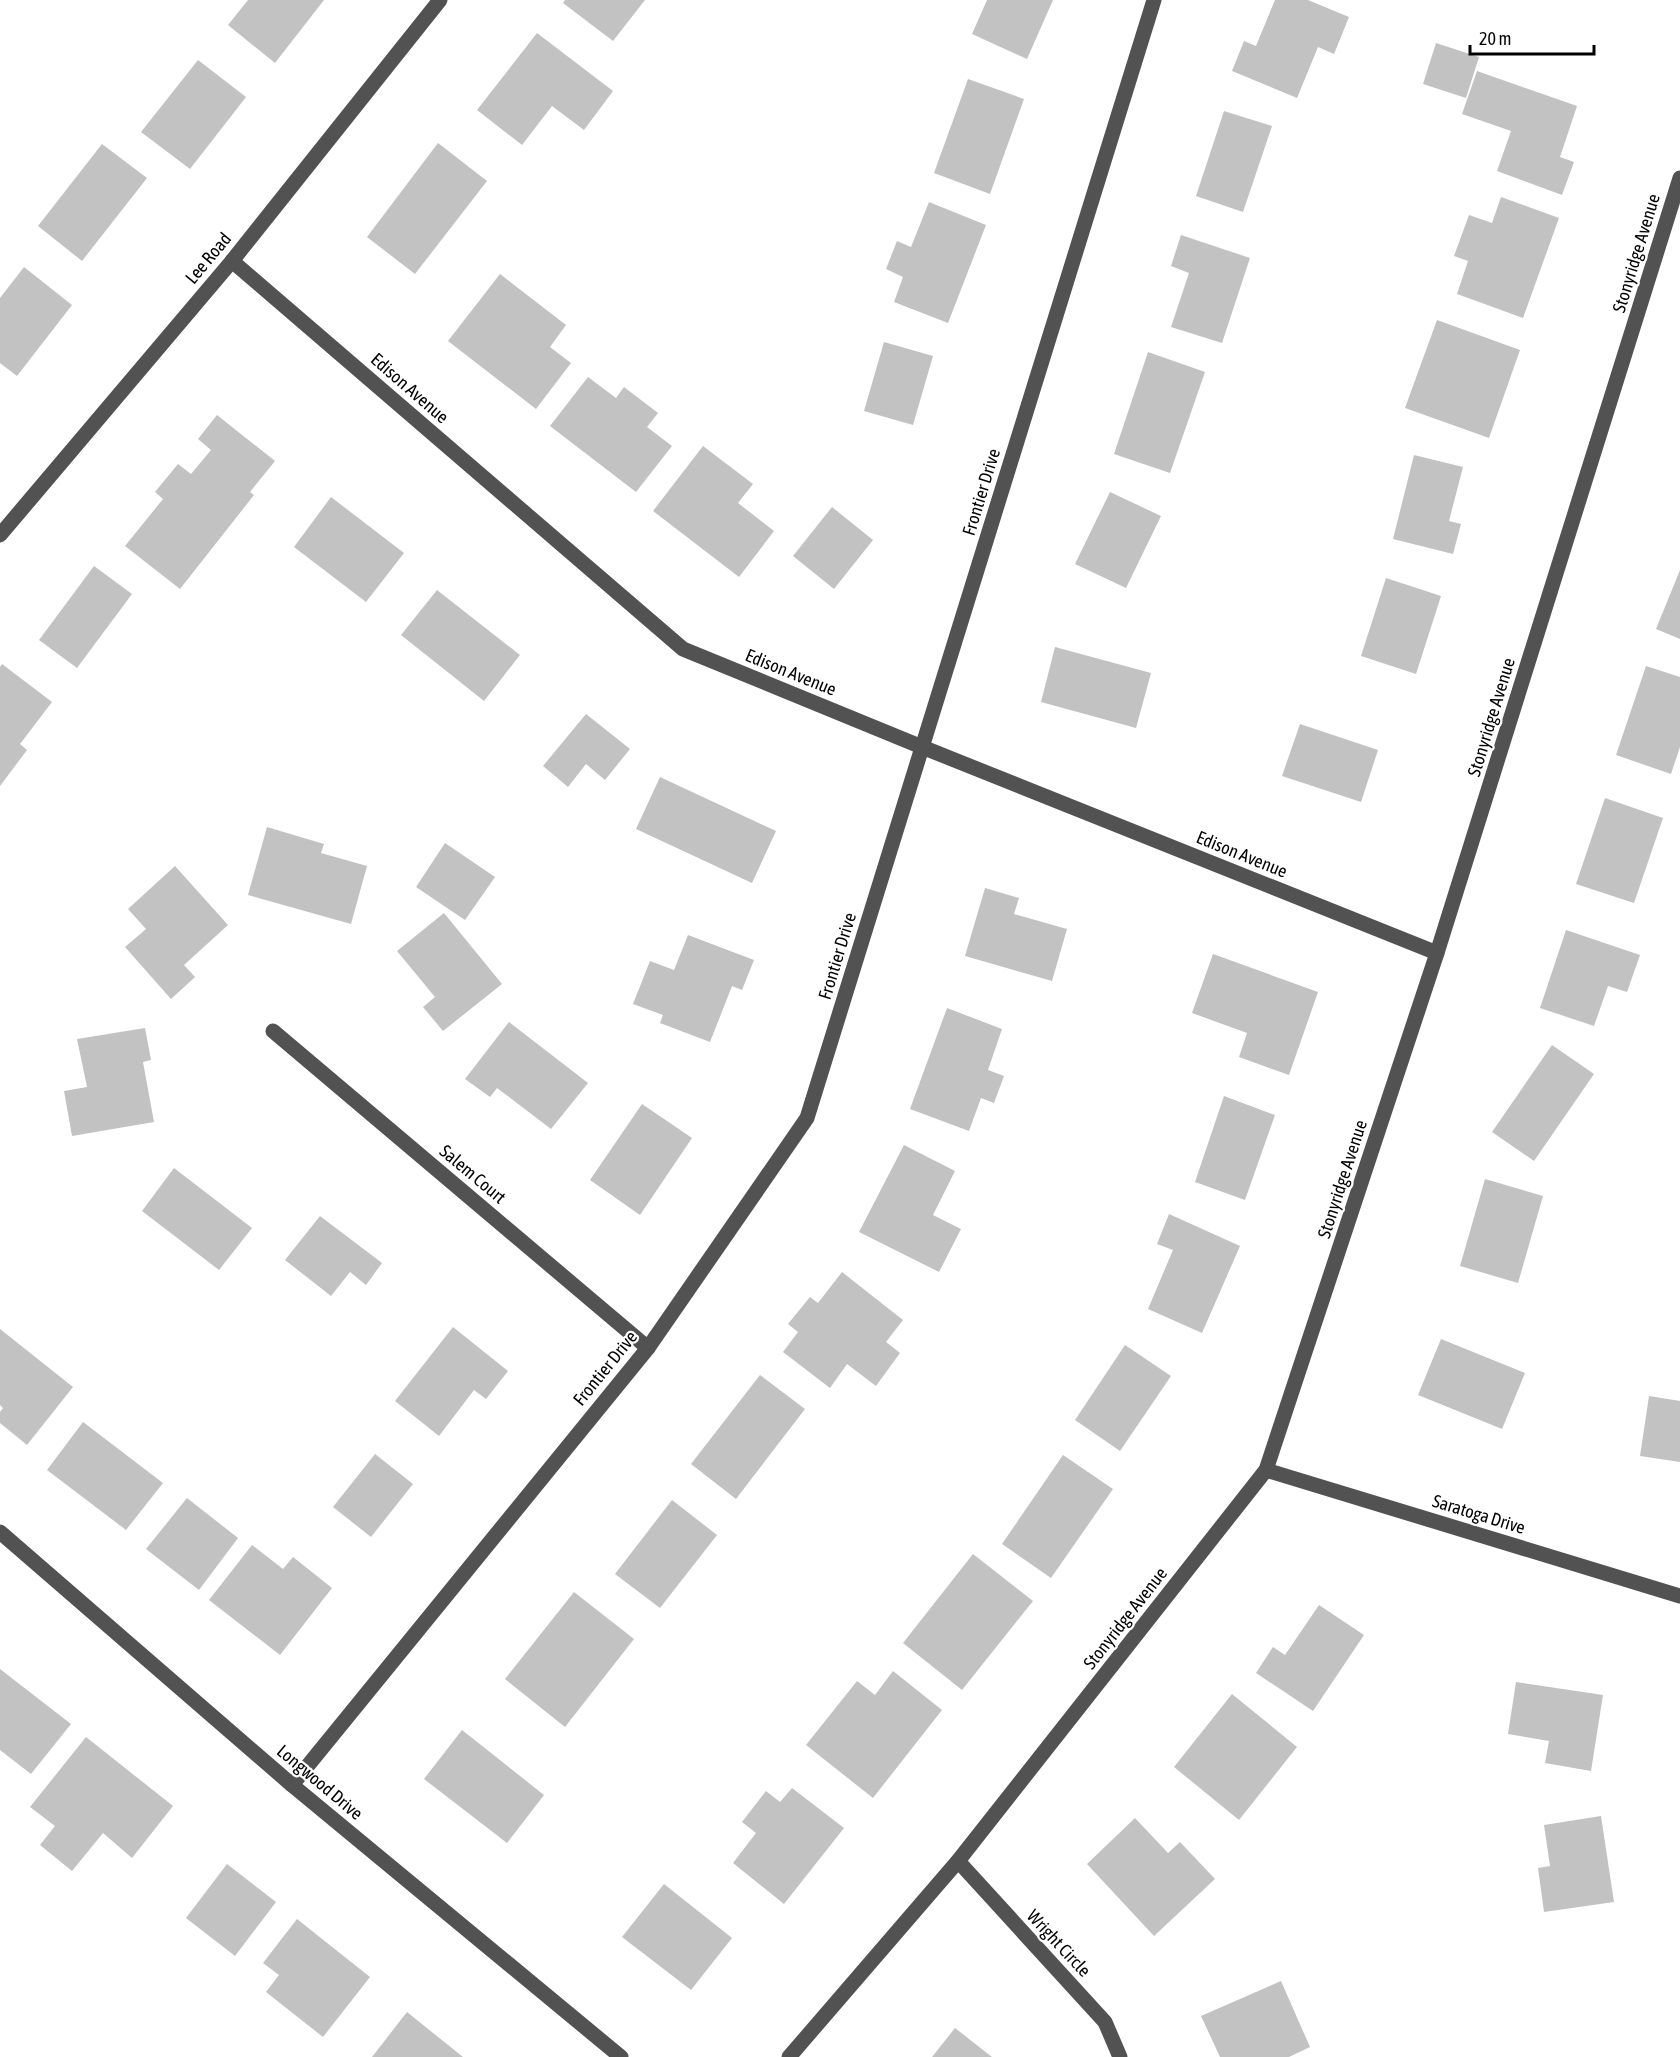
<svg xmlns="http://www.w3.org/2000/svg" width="1680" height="2057" font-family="'Asap Condensed',sans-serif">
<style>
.building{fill:#c2c2c2}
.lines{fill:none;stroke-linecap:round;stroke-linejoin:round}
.minor{stroke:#525252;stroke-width:15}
.labels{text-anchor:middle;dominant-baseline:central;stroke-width:4.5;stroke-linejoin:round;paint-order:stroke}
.street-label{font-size:18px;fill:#000;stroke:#fff}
</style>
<rect width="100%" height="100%" fill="#fff"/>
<g class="building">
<polygon points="248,0 324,0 275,63 228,25"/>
<polygon points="565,0 645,0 613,41 563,3"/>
<polygon points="987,0 1053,0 1027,59 972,34"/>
<polygon points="1275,0 1308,0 1349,17 1334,54 1318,47 1297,98 1232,71 1244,41 1256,46"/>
<polygon points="537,33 613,91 584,130 552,106 522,145 477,110"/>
<polygon points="1436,43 1479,57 1466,98 1423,84"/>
<polygon points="198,60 246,97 190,169 141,132"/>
<polygon points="1477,71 1577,106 1560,157 1574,162 1562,195 1497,171 1511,131 1462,114"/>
<polygon points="968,79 1024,99 990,194 934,173"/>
<polygon points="1224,111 1272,126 1243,212 1196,196"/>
<polygon points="438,143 487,181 415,274 367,237"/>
<polygon points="102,144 147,178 82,261 38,226"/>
<polygon points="1501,197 1559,218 1523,318 1457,294 1468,261 1454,256 1469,215 1492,223"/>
<polygon points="929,202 986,225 948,323 894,302 903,277 886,269 897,241 911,247"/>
<polygon points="1181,235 1250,258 1222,343 1171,327 1189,273 1171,266"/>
<polygon points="24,267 72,305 17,376 0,363 0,298"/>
<polygon points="500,274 566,325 550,347 571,363 536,409 448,341"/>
<polygon points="1437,320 1520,350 1489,438 1405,408"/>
<polygon points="884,342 933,356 913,425 864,411"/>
<polygon points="1148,352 1205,372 1170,473 1114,454"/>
<polygon points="588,377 616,398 624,387 658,413 647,427 672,446 636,492 550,426"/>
<polygon points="217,415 275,461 250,492 254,495 180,589 125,546 163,499 155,492 178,464 191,474 211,450 198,439"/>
<polygon points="703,446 753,484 738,503 774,531 739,577 653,511"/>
<polygon points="1414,455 1463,467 1449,521 1461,524 1453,554 1393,539"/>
<polygon points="1110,492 1161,516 1126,588 1075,564"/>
<polygon points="331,497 404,553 366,602 294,547"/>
<polygon points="832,507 873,540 834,589 793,556"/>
<polygon points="94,566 132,594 77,668 39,640"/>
<polygon points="1680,570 1680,639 1656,629"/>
<polygon points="1386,578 1441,596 1416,674 1361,656"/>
<polygon points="437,590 520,655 484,701 401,635"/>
<polygon points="1055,647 1151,673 1136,728 1041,702"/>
<polygon points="2,664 52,702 20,744 27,750 0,786 0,667"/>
<polygon points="1646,666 1680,677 1680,747 1671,774 1616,755"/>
<polygon points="586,714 630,749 605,780 586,764 568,787 543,766"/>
<polygon points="1300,724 1378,750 1361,802 1282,776"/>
<polygon points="660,777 776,831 752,883 636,829"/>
<polygon points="1605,798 1663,818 1634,903 1576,884"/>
<polygon points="267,827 324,844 321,853 367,866 351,924 248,895"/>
<polygon points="445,843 495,877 465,920 416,887"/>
<polygon points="175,866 228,925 184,965 195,977 171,999 125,947 146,929 128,909"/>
<polygon points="985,888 1019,898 1014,914 1067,929 1052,981 965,956"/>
<polygon points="444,913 502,984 443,1031 423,1007 435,997 397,951"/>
<polygon points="1566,930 1640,955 1627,992 1608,986 1594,1026 1540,1008"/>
<polygon points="688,935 754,960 742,990 732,986 710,1042 660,1023 663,1015 633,1004 650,961 674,970"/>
<polygon points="1213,954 1318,992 1289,1075 1239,1057 1247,1033 1192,1013"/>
<polygon points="947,1008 1002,1029 988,1070 1004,1076 994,1103 981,1098 969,1131 910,1109"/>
<polygon points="509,1022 588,1083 551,1129 497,1088 490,1097 465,1079"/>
<polygon points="145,1028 151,1060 143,1062 154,1122 72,1136 64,1091 87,1087 77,1039"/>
<polygon points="1552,1045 1594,1074 1534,1161 1492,1132"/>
<polygon points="1224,1096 1275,1115 1245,1200 1195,1182"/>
<polygon points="642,1104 692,1138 640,1215 590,1180"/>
<polygon points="904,1145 955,1171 933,1215 961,1229 939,1272 859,1232"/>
<polygon points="174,1168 252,1228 219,1270 142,1211"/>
<polygon points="1485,1179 1543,1196 1518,1283 1460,1266"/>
<polygon points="1169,1214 1240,1246 1202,1333 1148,1309 1173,1250 1157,1244"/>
<polygon points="320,1216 382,1263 366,1285 350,1272 331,1296 285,1260"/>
<polygon points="842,1272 903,1320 886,1342 900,1353 876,1386 847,1364 830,1388 783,1352 798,1332 788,1324 810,1297 818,1303"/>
<polygon points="453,1327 508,1371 486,1399 474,1390 439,1436 395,1401"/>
<polygon points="0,1329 73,1387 27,1445 0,1423 0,1412 3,1408 0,1405"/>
<polygon points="1441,1339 1525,1373 1502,1429 1418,1395"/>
<polygon points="1125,1345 1171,1376 1120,1451 1075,1420"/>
<polygon points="760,1375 805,1409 736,1499 691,1464"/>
<polygon points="1649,1396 1680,1401 1680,1462 1640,1456"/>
<polygon points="83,1422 163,1483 126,1530 47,1470"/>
<polygon points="375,1454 413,1484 371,1537 333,1507"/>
<polygon points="1063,1455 1113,1489 1051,1578 1002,1544"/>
<polygon points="187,1498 238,1538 199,1590 146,1549"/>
<polygon points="672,1500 717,1535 660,1608 615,1574"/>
<polygon points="252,1545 283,1569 293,1557 332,1588 280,1655 209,1600"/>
<polygon points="973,1554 1033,1601 962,1690 903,1643"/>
<polygon points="574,1592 634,1639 565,1727 505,1679"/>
<polygon points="1319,1605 1364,1635 1313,1711 1256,1673 1273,1647 1285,1655"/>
<polygon points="0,1669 71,1724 31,1774 0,1750"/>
<polygon points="893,1671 942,1710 873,1798 806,1745 857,1681 875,1695"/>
<polygon points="1516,1682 1603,1695 1591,1771 1545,1763 1549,1741 1508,1734"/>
<polygon points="1232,1694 1297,1747 1239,1820 1174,1767"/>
<polygon points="462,1730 544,1795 507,1843 424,1779"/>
<polygon points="86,1737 173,1806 132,1858 103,1833 72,1871 40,1845 55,1826 30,1807"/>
<polygon points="792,1788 844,1828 784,1904 733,1863 756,1833 742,1822 766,1791 780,1802"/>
<polygon points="1601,1816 1614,1902 1544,1912 1538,1868 1550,1866 1544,1825"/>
<polygon points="1135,1818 1168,1853 1180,1842 1215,1879 1154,1936 1087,1864"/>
<polygon points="227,1864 276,1902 235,1956 186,1918"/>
<polygon points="664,1884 732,1938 691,1990 622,1937"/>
<polygon points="297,1919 370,1977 323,2037 266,1992 279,1975 263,1963"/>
<polygon points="1281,1981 1310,2047 1289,2057 1220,2057 1201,2016"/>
<polygon points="407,2012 463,2057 372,2057"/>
<polygon points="955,2028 992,2057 932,2057"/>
</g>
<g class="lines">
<g class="minor">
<polyline points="232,261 683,649 922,747 1437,953"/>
<polyline points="0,535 232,261 440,0"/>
<polyline points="273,1031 648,1348"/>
<polyline points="1266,1470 1680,1596"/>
<polyline points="0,1532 292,1785 621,2057"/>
<polyline points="292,1785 648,1348 807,1118 1154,0"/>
<polyline points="958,1861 1105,2022 1120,2057"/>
<polyline points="789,2057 958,1861 1266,1470 1437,953 1680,178"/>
</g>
</g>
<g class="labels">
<g class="street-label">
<text transform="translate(1636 253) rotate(-73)">Stonyridge Avenue</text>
<text transform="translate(208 258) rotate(-50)">Lee Road</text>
<text transform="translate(410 388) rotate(41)">Edison Avenue</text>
<text transform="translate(981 492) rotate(-73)">Frontier Drive</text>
<text transform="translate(791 672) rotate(22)">Edison Avenue</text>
<text transform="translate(1491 717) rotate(-73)">Stonyridge Avenue</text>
<text transform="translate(1242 854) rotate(22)">Edison Avenue</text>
<text transform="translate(837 956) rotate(-73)">Frontier Drive</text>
<text transform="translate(473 1174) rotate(40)">Salem Court</text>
<text transform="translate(1342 1179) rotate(-72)">Stonyridge Avenue</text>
<text transform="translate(605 1368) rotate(-51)">Frontier Drive</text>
<text transform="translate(1479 1514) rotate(17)">Saratoga Drive</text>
<text transform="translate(1125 1618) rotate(-52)">Stonyridge Avenue</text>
<text transform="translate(320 1782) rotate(40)">Longwood Drive</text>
<text transform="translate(1059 1943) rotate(47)">Wright Circle</text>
</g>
</g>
<path d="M1470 45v9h124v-9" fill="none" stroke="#000000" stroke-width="3"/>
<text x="1479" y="45" font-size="18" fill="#000000" stroke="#ffffff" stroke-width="4.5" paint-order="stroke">20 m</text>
</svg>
